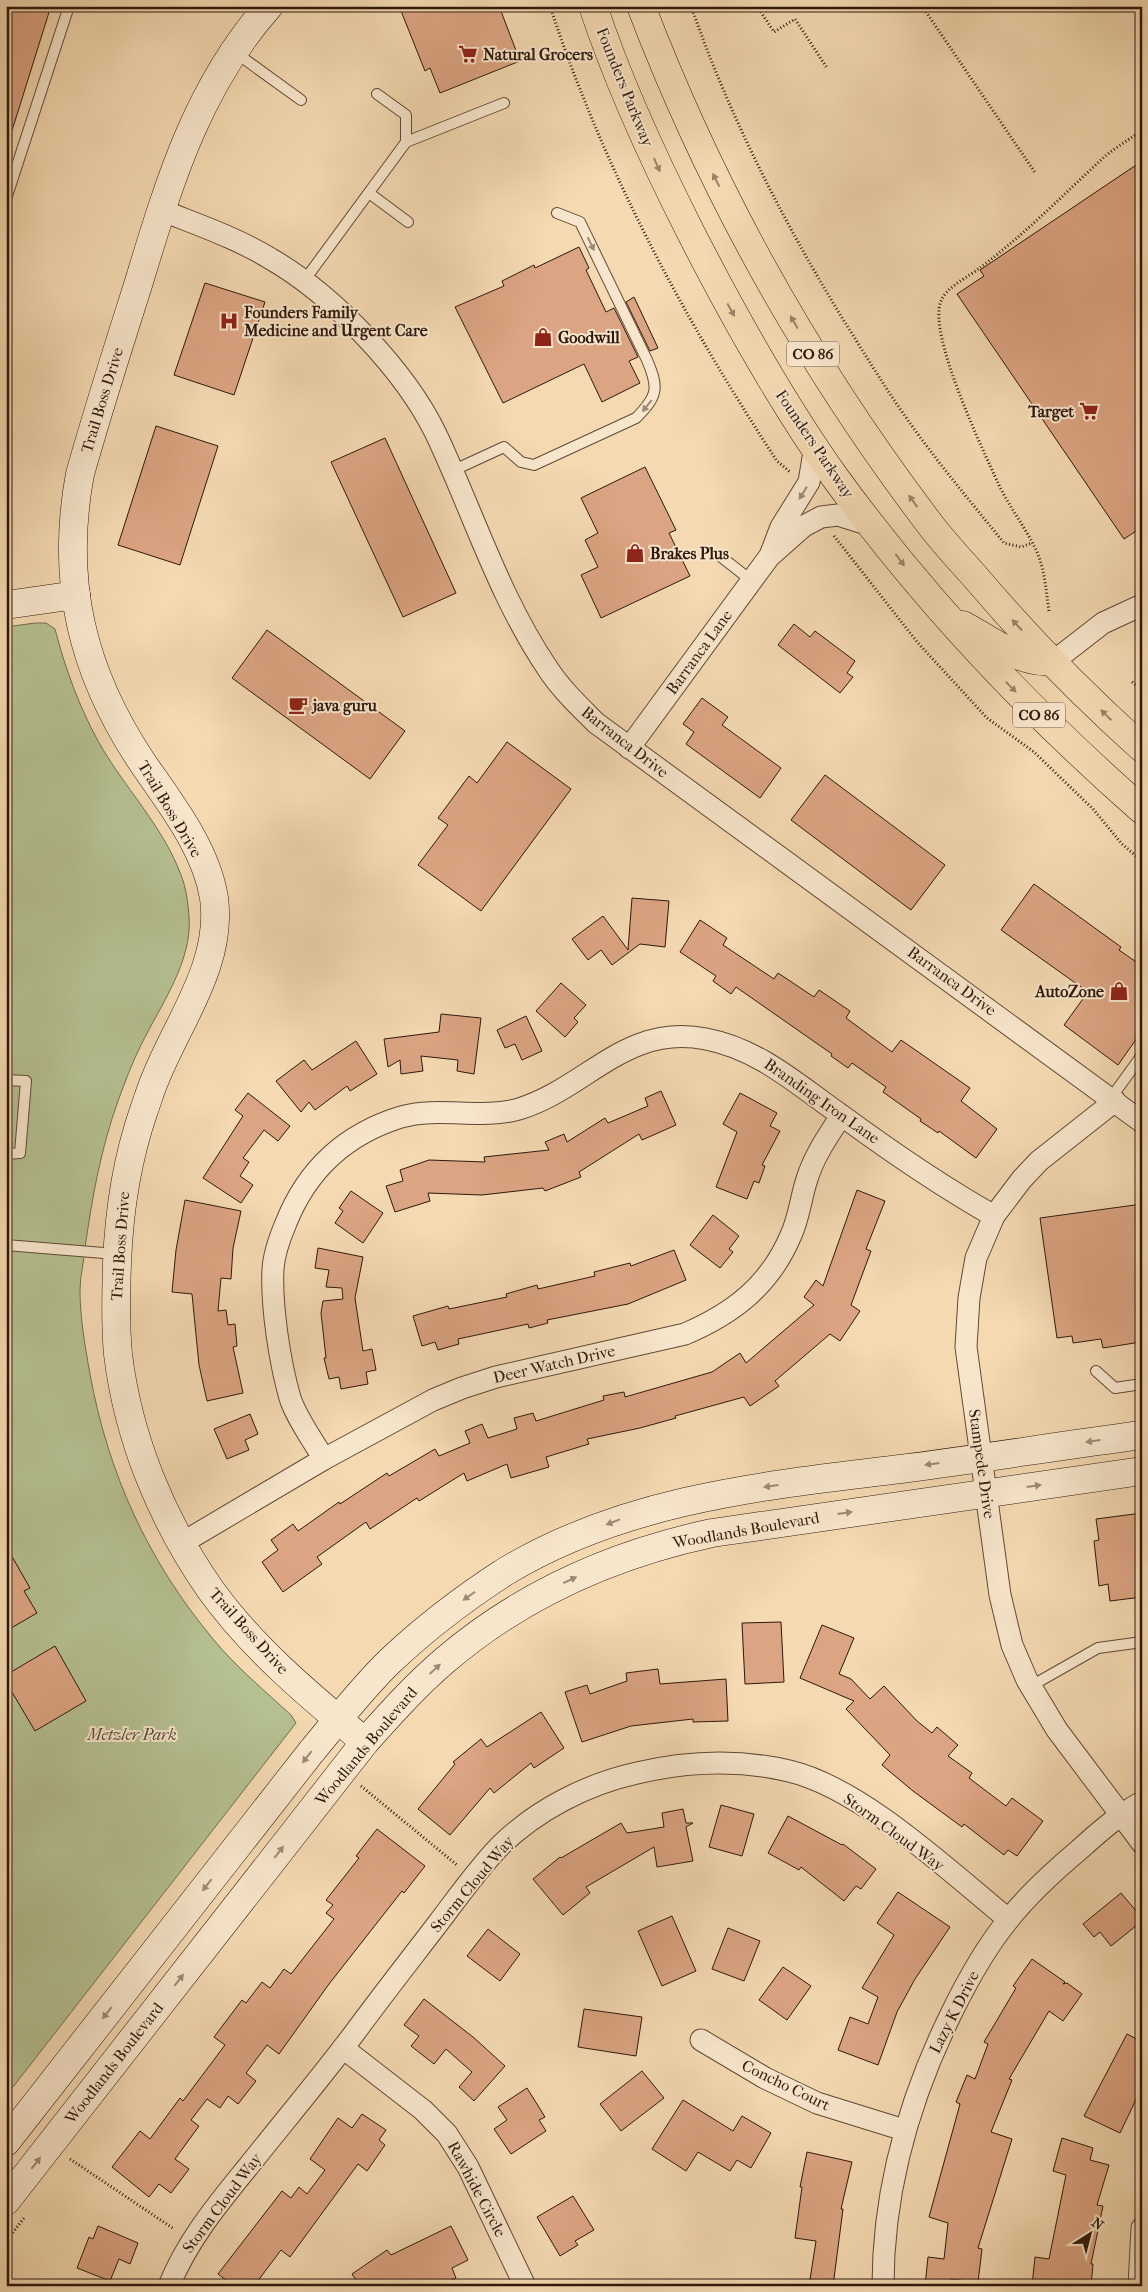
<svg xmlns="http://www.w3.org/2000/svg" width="1148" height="2292" font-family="'IM FELL French Canon',serif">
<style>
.green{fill:#b5c091;stroke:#726c4e}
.building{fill:#dba482;stroke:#2e180c}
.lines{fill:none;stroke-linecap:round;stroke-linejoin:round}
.lane-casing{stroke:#604835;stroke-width:12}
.street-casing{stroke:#604835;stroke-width:23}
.secondary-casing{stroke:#2e180c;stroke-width:29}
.highway-casing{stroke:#2e180c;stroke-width:29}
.path{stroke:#2e180c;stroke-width:3;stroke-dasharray:1 2.5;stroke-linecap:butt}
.lane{stroke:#f8e6cc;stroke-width:10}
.street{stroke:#f8e6cc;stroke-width:21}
.secondary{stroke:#f8e6cc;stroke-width:28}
.highway{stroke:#f4d9b1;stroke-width:28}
.oneway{fill:#9b8267}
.oneway2{fill:#9d8976}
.labels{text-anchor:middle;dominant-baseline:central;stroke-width:4;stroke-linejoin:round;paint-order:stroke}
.shield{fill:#f8e6cc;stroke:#6b5646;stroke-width:1}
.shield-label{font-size:15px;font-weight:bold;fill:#2e180c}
.poi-label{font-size:16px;font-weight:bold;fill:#2e180c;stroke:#f8e6cc;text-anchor:start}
.street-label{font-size:16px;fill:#2e180c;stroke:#f8e6cc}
.park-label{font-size:16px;font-style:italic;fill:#564a34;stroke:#f8e6cc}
</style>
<rect width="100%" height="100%" fill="#f4d9b1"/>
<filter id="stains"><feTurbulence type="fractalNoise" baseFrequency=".004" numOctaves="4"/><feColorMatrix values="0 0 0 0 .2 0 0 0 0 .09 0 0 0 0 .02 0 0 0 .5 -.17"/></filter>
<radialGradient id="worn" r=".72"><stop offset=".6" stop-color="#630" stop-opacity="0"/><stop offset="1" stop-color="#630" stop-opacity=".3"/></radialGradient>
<path class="green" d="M35,623H46L55,629C65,668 79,706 98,741C123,786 163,826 181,875C186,887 188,903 189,916C193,961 160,1006 141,1045C132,1063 125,1082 118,1101C101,1148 92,1198 85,1248C84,1262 80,1276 80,1290C80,1318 85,1346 90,1374C108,1473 148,1561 213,1639C236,1667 264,1690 291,1715L296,1723L6,2096V627Z"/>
<g class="building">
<polygon points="6,6 51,6 10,137 6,136"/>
<polygon points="399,6 499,6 520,61 440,93 430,68 425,71"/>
<polygon points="1142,161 1142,527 1124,539 957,294 984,276 980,270"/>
<polygon points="579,247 589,268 586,270 606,312 614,308 638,357 629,361 640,383 602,402 584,364 503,403 455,307 504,286 502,281 534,265 535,268"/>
<polygon points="205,283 265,302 234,395 174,375"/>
<polygon points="634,297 658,348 650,351 626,302"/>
<polygon points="156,426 218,446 180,565 118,545"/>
<polygon points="385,438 456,593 403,617 331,462"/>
<polygon points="645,467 676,530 669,533 690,576 601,618 581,575 598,567 585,540 598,533 581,498"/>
<polygon points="794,624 810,637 815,631 855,661 847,673 853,677 840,693 778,645"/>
<polygon points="267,630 405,731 370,779 232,678"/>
<polygon points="702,698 728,717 722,725 781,768 760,798 686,744 694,732 683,724"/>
<polygon points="507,742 571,789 481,911 418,865 448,825 438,818 469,776 477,783"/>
<polygon points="825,775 945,865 911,910 791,820"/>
<polygon points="1034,884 1121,947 1119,950 1142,966 1142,1031 1118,1065 1064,1025 1088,992 1001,930"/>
<polygon points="632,898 669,901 665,947 640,944 612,965 601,950 588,960 572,939 603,916 628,950"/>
<polygon points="700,920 727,938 723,945 774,979 778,973 814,997 819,990 850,1011 846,1018 892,1052 901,1040 970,1088 961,1101 997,1129 976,1158 939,1131 938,1133 920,1121 921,1119 883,1092 886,1087 852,1063 848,1068 831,1056 832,1054 736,987 731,994 713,981 716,976 680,952"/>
<polygon points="561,983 586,1005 574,1018 578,1022 565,1037 536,1011"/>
<polygon points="441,1014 481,1018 474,1074 457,1071 458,1060 421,1056 423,1071 401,1074 400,1060 388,1067 384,1039 439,1032"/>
<polygon points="526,1016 542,1051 522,1060 515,1044 505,1048 497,1030"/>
<polygon points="356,1041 377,1074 350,1091 347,1086 315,1110 309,1102 301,1112 276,1081 304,1060 312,1070"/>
<polygon points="661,1091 676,1125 642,1140 639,1134 579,1172 581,1177 545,1191 543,1188 482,1195 428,1193 430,1201 395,1212 386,1186 403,1181 400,1170 429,1160 485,1162 484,1157 549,1150 545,1142 564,1134 567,1142 605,1118 608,1123 648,1106 645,1098"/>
<polygon points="248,1093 290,1126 278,1141 264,1130 243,1158 249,1162 240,1176 253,1185 241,1203 203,1178 243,1116 235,1110"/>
<polygon points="740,1093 777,1113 770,1126 780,1131 762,1165 765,1166 759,1183 754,1181 747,1199 716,1187 737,1132 723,1124"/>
<polygon points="857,1190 885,1201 866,1249 871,1251 851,1305 860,1311 840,1341 830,1334 775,1381 779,1386 750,1406 744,1397 675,1416 676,1418 640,1428 587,1439 589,1444 546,1457 549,1467 511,1478 507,1464 467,1481 464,1473 419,1501 417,1498 370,1529 366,1522 317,1557 322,1564 283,1592 262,1562 278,1550 271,1540 293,1524 298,1531 339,1502 340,1504 387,1473 389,1476 435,1449 439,1456 470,1443 465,1431 482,1424 488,1438 517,1429 514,1418 533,1413 536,1421 604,1400 603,1396 624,1392 625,1397 712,1372 740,1353 746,1363 814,1305 804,1297 816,1280 823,1286"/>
<polygon points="351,1191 383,1213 363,1243 335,1223 343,1211 339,1208"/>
<polygon points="185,1200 241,1211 233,1248 231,1279 221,1278 218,1311 226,1310 228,1325 235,1324 237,1346 233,1347 243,1393 207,1401 199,1365 192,1294 172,1292 176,1250"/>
<polygon points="1142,1204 1142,1305 1136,1306 1141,1342 1103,1348 1101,1339 1073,1343 1072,1336 1057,1338 1040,1218"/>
<polygon points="713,1215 739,1236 729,1249 733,1252 720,1268 690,1245"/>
<polygon points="318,1248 363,1257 355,1298 363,1351 372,1349 376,1370 366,1372 368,1384 341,1389 339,1377 329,1379 324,1358 326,1358 321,1313 323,1301 343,1299 342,1288 326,1287 329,1270 315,1268"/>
<polygon points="674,1250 686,1280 628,1304 547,1320 548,1323 529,1328 528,1324 458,1339 459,1344 438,1350 435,1342 422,1346 413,1316 448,1306 449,1309 507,1297 506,1294 537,1285 538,1289 595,1276 594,1272 630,1263 631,1266"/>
<polygon points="250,1414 258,1434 245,1440 249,1450 227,1459 214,1429"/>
<polygon points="1142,1513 1142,1597 1110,1601 1108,1584 1099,1586 1094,1541 1099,1540 1096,1519"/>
<polygon points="6,1546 30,1588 24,1591 37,1613 6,1631"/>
<polygon points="781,1622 784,1682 745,1684 742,1623"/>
<polygon points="822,1625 854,1638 839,1674 851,1679 870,1699 884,1686 917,1721 932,1733 937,1727 958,1745 948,1756 972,1773 969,1778 1006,1806 1012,1798 1043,1821 1017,1856 1008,1850 1004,1855 964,1824 962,1827 913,1791 882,1765 890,1755 846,1709 854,1701 800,1678"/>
<polygon points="55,1646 86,1701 35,1731 6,1682 6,1675"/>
<polygon points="658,1669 660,1684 726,1679 728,1721 693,1722 693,1719 631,1726 582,1742 565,1692 587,1685 590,1694 627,1681 626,1673"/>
<polygon points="541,1712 564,1748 534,1768 531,1763 494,1793 490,1788 450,1835 418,1809 455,1764 453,1762 481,1739 487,1747"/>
<polygon points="721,1805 754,1814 742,1856 709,1847"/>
<polygon points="683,1809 686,1823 693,1823 686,1827 693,1861 657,1867 654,1847 586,1887 590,1893 563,1915 533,1879 560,1857 561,1858 621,1823 627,1833 664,1827 662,1813"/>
<polygon points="788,1816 842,1845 843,1844 876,1869 861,1889 856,1886 844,1901 801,1867 799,1870 768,1853"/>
<polygon points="377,1829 425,1866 404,1893 402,1891 329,1984 279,2054 267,2045 246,2073 256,2081 238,2104 228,2096 220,2108 207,2099 191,2120 199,2126 175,2159 189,2169 171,2193 159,2184 149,2197 112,2167 140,2131 150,2139 180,2098 183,2101 225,2045 214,2037 242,2000 246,2003 262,1982 270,1988 284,1969 291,1974 334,1919 326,1913 333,1905 326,1900 359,1858 356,1856"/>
<polygon points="898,1892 950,1927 915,1979 897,2012 878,2065 838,2050 850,2017 868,2024 878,1997 862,1988 894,1935 877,1923"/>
<polygon points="1121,1893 1142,1918 1142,1921 1111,1946 1100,1932 1094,1937 1083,1924"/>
<polygon points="672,1916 696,1971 662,1986 638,1931"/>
<polygon points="728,1928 760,1941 744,1981 712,1969"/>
<polygon points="488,1929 520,1954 500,1981 467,1956"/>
<polygon points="1032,1959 1065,1982 1063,1984 1067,1983 1082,1994 1063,2021 1049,2011 1009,2079 1012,2080 991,2132 1012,2139 978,2248 982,2249 978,2282 951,2279 951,2286 925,2286 928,2257 944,2259 948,2223 929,2217 960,2104 956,2102 967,2075 975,2079 988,2044 984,2042 1016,1988 1013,1986"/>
<polygon points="783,1967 811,1986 787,2020 759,2000"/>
<polygon points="424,1999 473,2037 505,2066 474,2101 459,2087 472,2072 446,2049 434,2064 411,2046 419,2036 404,2025"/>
<polygon points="584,2009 642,2017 636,2056 578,2047"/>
<polygon points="1127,2034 1142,2042 1142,2087 1120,2133 1084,2116"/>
<polygon points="642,2071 664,2098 621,2131 600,2104"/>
<polygon points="527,2088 545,2117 539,2120 546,2131 511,2154 494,2129 507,2120 498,2107"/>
<polygon points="683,2100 733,2131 742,2116 771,2133 751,2168 737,2160 730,2171 698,2152 686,2171 652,2149"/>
<polygon points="362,2114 386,2130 379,2140 385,2145 367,2171 358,2164 290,2257 281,2250 254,2286 234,2286 218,2274 282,2191 291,2198 299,2187 307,2194 325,2170 310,2159 338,2118 352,2128"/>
<polygon points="1062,2138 1093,2148 1090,2160 1109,2165 1097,2205 1103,2206 1091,2264 1093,2264 1091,2286 1032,2286 1035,2257 1049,2259 1066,2175 1053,2171"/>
<polygon points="807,2152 852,2162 841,2209 843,2209 833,2286 809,2286 816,2241 795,2238 802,2187 800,2187"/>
<polygon points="573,2196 594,2230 575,2241 578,2245 560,2256 537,2217"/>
<polygon points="98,2226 138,2243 130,2264 119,2259 110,2281 77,2268 89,2237 93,2239"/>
<polygon points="451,2226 468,2260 452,2268 456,2278 439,2286 360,2286 352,2274 387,2250 391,2255"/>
</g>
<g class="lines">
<g class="lane-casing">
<g id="lane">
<polyline points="236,53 301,100"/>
<polyline points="406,142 504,103"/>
<polyline points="369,193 408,222"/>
<polyline points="6,199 69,6"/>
<polyline points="304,281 406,142 406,115 377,94"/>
<path d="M452,471L504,447L521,462L534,465L636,418C658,396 659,388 647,360L580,222L557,213"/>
<polyline points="720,556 752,581"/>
<polyline points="6,1080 26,1081 20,1153 6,1154"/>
<polyline points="1111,1098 1142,1055"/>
<polyline points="6,1245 116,1254"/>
<polyline points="1096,1371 1115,1388 1142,1384"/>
<polyline points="1031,1686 1098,1648 1142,1642"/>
</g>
</g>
<g class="street-casing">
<g id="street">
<path d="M161,210C198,225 237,238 271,259C333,295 405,370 436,434C473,512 499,597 548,669C561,689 579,706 596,723L1142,1122"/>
<polyline points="771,553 781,527 809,482 815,446"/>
<polyline points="1051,661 1063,654 1103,623 1142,605"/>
<polyline points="629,748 769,557 804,526 821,517 838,515 873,526"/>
<polyline points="1115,1101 1039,1161 1022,1179 994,1216 976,1258 969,1298 966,1347 1000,1595 1012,1645 1027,1680 1057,1730 1142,1843"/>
<path d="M324,1459C313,1441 296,1417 290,1398C280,1363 271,1306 273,1269C274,1253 280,1237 286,1223C307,1170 346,1134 401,1117C439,1106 481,1120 519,1109C587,1088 626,1023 706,1039C759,1049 798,1085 841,1115C890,1151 941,1186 994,1216"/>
<path d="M182,1543L324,1459L433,1400L462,1388L496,1377L685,1334C734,1313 770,1285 791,1235C799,1218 801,1197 807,1179C814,1156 828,1136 841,1116"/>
<polyline points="701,2040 765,2078 817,2103 904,2130"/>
<polyline points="343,2048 423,2110 447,2134 468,2167 525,2286"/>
<path d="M169,2286C187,2241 217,2205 247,2168C282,2124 319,2080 353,2035C381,1997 410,1960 439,1922C458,1897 477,1870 499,1847C536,1810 587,1784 637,1773C688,1761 738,1759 789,1771C862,1788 950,1872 1008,1919"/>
<path d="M883,2286C883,2191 909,2100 950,2016C966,1983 985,1948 1009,1919C1029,1894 1054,1871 1079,1850C1099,1832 1118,1815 1142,1802"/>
<polyline points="1139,2286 1142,2228"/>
</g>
</g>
<g class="secondary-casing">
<g id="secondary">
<path d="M269,6C197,87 169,183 138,285C118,348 98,410 80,474C60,581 82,672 142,762C170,803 206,848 214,898C223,963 179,1020 156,1077C151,1088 148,1099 144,1110C127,1159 119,1211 117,1263C116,1293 115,1324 118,1354C128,1438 162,1520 210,1589C252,1648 310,1696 365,1742"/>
<polyline points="6,605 76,595"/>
<path d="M6,2142L311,1752C337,1721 361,1689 390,1661C425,1628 463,1599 503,1573C625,1498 770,1485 908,1468C986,1458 1064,1445 1142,1435"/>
<path d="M6,2201L365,1742C390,1714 415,1686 444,1661C521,1595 614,1554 712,1533L1142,1471"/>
</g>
</g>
<g class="highway-casing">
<g id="highway">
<path d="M593,6C619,85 654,160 691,233C734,317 780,400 834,476C924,600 1027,709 1142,810"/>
<path d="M641,6C713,195 810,367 932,527C946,545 962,562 977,579C1028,639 1083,695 1142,748"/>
<path d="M963,625C989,639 1020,664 1051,661"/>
</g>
</g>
<g class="path">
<path d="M550,6C603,168 684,319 777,461L790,472"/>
<path d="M691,6C729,115 781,217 841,316C869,361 896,406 929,449C953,481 979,512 1004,543L1021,547L1032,543"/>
<polyline points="757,6 774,32 795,19 827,68"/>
<polyline points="922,6 1036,174"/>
<polyline points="834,536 918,643 987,718 1034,752 1093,809 1122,844 1142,861"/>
<path d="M1049,611C1046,591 1045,571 1037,552C1026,528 1009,507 998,483C983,450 927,333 941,301C947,286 969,277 981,267C1024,235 1062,196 1102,159C1114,148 1129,140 1142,130"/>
<polyline points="1132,682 1142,690"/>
<polyline points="361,1786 457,1865"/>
<polyline points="70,2159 174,2229"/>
<polyline points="6,2241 24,2218"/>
</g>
<use href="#lane" class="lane"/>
<use href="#street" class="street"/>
<use href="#secondary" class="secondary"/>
<use href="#highway" class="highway"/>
</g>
<defs><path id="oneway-solid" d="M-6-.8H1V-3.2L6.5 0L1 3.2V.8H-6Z" transform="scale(1.25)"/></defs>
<g class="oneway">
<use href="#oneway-solid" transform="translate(657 165) rotate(66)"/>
<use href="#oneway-solid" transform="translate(716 180) rotate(-117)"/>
<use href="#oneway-solid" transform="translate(731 310) rotate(61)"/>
<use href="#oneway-solid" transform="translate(794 322) rotate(-120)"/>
<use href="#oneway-solid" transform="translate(913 501) rotate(-126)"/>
<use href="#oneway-solid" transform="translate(900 560) rotate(53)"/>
<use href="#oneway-solid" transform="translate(1017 625) rotate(-133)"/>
<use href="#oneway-solid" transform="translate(1011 687) rotate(45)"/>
<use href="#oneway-solid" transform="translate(1106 715) rotate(-136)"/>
</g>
<g class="oneway2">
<use href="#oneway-solid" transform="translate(591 244) rotate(64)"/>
<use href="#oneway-solid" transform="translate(647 406) rotate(129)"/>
<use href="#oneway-solid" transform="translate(803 493) rotate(122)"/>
<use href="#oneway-solid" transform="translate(1093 1441) rotate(172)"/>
<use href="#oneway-solid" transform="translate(932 1464) rotate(173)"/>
<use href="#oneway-solid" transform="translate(771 1486) rotate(172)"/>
<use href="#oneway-solid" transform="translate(1034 1486) rotate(-8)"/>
<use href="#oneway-solid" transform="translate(845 1513) rotate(-8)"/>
<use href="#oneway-solid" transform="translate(613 1522) rotate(159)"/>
<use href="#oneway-solid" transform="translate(570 1580) rotate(-25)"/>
<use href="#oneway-solid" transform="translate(469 1596) rotate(145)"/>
<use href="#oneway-solid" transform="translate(435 1669) rotate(-43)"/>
<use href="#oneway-solid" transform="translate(307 1757) rotate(128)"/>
<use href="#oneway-solid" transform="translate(279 1852) rotate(-52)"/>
<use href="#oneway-solid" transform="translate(207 1885) rotate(128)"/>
<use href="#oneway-solid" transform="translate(179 1980) rotate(-52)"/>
<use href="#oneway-solid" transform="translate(107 2013) rotate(128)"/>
<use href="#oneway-solid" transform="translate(36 2163) rotate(-52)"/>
</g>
<defs>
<g id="supermarket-bare" transform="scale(1.5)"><path d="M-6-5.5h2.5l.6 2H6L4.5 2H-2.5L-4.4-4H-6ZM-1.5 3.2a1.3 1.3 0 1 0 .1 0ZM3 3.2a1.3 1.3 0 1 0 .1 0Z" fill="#8f2418" stroke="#f8e6cc" stroke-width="2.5" paint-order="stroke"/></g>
<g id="hospital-bare" transform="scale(1.5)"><path d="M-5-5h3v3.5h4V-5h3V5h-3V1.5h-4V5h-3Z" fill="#8f2418" stroke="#f8e6cc" stroke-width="2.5" paint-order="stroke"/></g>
<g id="shop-bare" transform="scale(1.5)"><path d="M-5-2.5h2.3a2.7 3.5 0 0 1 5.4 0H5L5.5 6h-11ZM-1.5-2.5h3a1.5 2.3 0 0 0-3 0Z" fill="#8f2418" stroke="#f8e6cc" stroke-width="2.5" paint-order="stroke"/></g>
<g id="cafe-bare" transform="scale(1.5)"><path d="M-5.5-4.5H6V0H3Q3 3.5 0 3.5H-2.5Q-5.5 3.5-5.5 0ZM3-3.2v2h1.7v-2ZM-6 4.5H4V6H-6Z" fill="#8f2418" stroke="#f8e6cc" stroke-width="2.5" paint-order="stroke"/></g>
</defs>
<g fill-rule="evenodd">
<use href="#supermarket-bare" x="468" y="54"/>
<use href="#hospital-bare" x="229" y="321"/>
<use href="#shop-bare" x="543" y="337"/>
<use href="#supermarket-bare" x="1089" y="411"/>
<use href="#shop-bare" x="635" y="553"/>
<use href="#cafe-bare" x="298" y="705"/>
<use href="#shop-bare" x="1119" y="991"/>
</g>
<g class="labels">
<g class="shield">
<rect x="787" y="341.5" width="52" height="25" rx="4"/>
<rect x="1013" y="702.5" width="52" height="25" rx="4"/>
</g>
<g class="shield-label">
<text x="813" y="354">CO 86</text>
<text x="1039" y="715">CO 86</text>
</g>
<g class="poi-label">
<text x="483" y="54">Natural Grocers</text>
<text x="244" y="312">Founders Family<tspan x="244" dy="18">Medicine and Urgent Care</tspan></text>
<text x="558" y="337">Goodwill</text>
<text x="1074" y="411" text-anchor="end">Target</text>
<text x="650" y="553">Brakes Plus</text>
<text x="313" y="705">java guru</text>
<text x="1104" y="991" text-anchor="end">AutoZone</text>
</g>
<g class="street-label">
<text transform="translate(625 87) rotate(68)">Founders Parkway</text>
<text transform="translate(102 400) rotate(-73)">Trail Boss Drive</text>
<text transform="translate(815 444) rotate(56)">Founders Parkway</text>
<text transform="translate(699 652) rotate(-54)">Barranca Lane</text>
<text transform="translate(625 742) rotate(38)">Barranca Drive</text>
<text transform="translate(170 809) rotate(59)">Trail Boss Drive</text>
<text transform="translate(952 981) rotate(36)">Barranca Drive</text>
<text transform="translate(822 1101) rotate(35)">Branding Iron Lane</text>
<text transform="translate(120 1246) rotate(-86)">Trail Boss Drive</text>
<text transform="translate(554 1364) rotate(-13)">Deer Watch Drive</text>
<text transform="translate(982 1464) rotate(82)">Stampede Drive</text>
<text transform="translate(746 1530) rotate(-10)">Woodlands Boulevard</text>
<text transform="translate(249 1631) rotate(48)">Trail Boss Drive</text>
<text transform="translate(366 1746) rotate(-50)">Woodlands Boulevard</text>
<text transform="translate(894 1832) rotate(36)">Storm Cloud Way</text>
<text transform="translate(472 1884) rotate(-50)">Storm Cloud Way</text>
<text transform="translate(954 2012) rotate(-63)">Lazy K Drive</text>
<text transform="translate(114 2063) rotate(-52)">Woodlands Boulevard</text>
<text transform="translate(786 2085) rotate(26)">Concho Court</text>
<text transform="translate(477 2189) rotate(62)">Rawhide Circle</text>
<text transform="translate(222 2203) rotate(-53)">Storm Cloud Way</text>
</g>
<g class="park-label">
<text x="132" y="1734">Metzler Park</text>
</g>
</g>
<rect width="1148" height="2292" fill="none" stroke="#f4d9b1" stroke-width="25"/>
<rect x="8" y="8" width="1133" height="2277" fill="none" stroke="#2e180c" stroke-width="2.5"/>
<rect x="12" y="12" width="1123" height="2267" fill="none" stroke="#2e180c"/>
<g transform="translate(1090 2234) rotate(36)" stroke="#f8e6cc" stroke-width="4" paint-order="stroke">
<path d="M0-4L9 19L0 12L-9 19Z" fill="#2e180c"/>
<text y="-8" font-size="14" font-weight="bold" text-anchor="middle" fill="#2e180c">N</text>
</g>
<rect width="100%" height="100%" filter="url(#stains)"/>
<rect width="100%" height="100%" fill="url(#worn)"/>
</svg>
